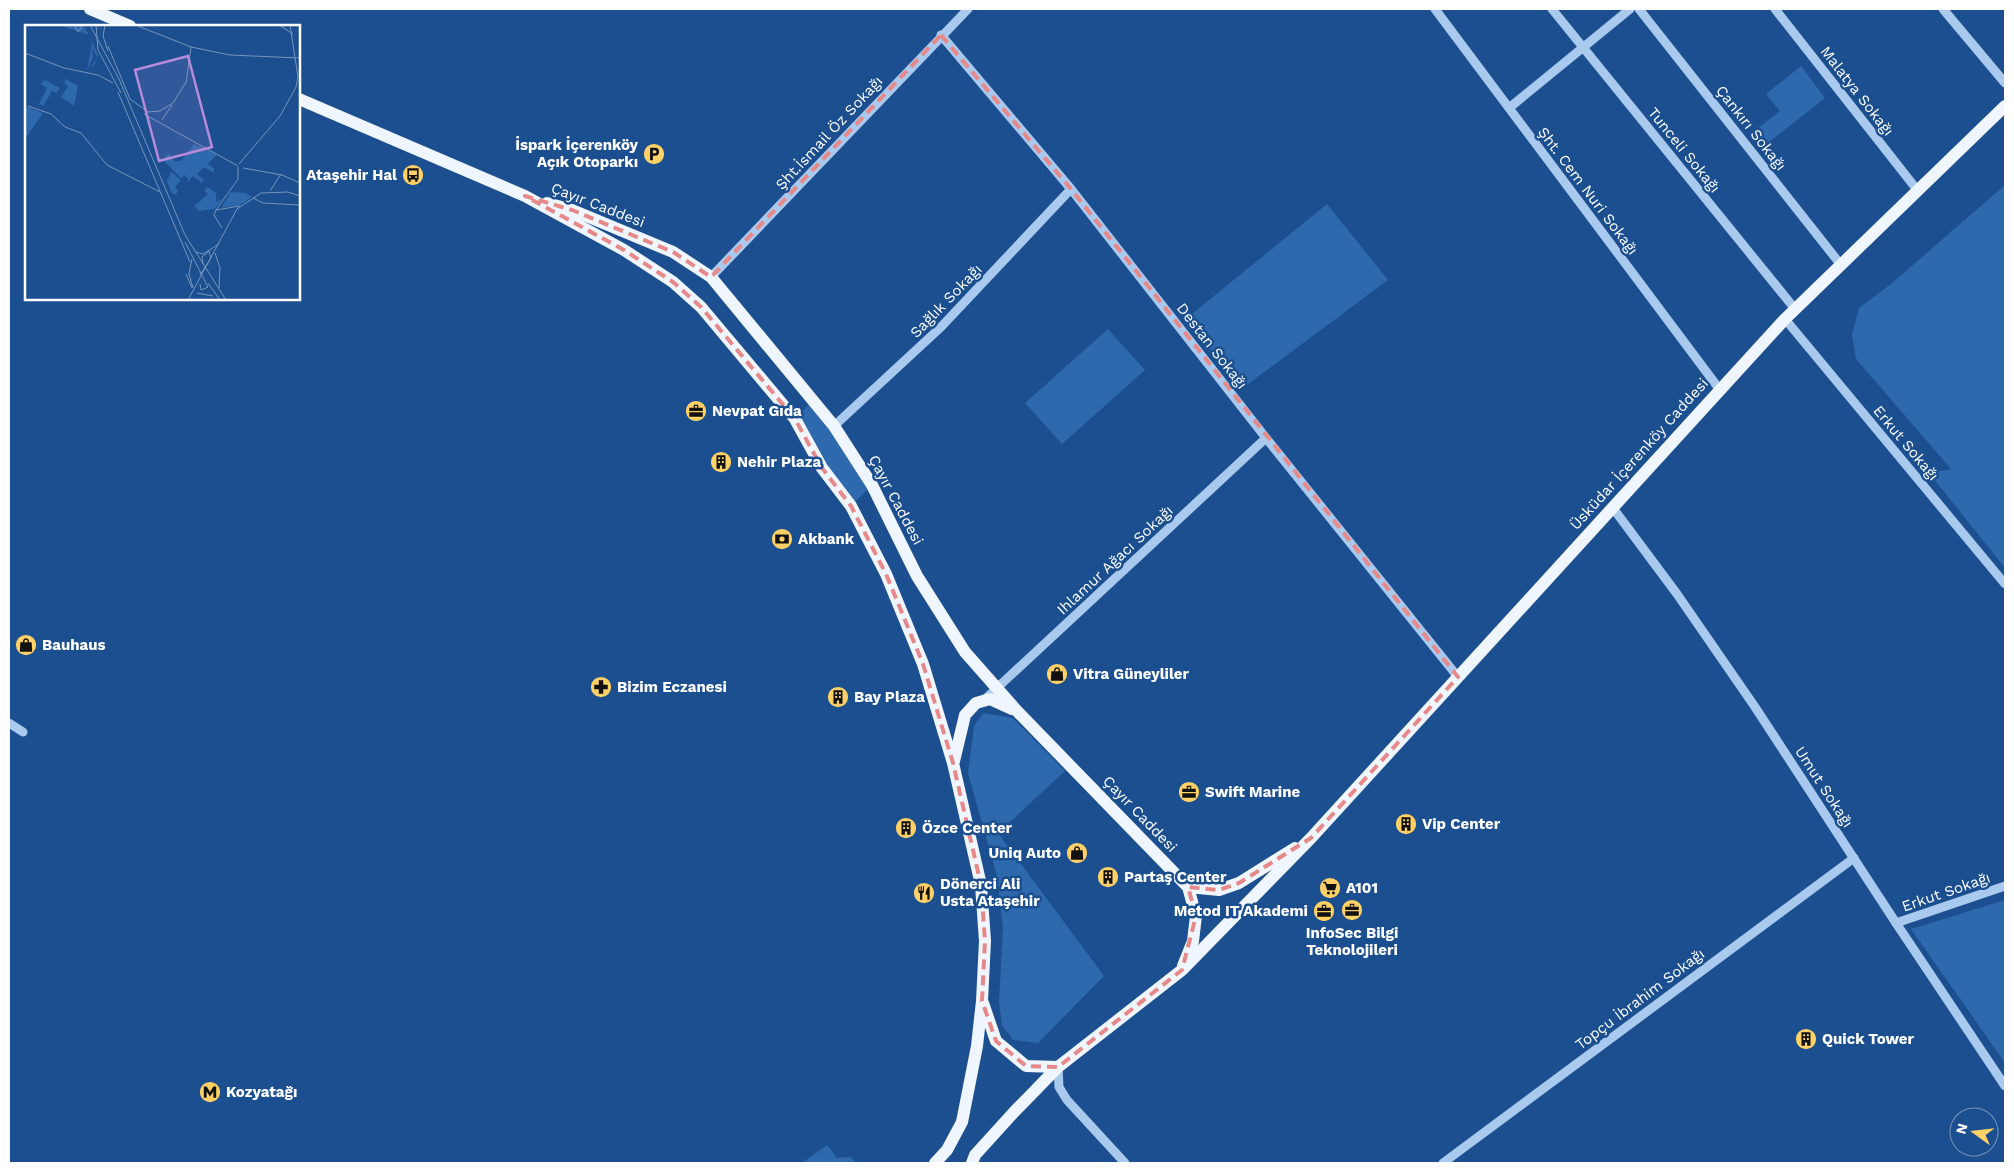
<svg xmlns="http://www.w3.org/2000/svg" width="2014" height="1172" font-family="'Work Sans',sans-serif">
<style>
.green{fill:#2e69ad}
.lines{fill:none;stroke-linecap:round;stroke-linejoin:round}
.minor{stroke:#a9c9ee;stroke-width:9}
.major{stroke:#f0f6ff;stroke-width:12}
.marked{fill:none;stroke:#e88989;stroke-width:4;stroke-dasharray:10 6;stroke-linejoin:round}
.labels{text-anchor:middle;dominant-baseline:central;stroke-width:5;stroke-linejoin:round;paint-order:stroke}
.street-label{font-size:15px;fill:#fff;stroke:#1b4f8f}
.poi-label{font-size:15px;font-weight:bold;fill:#fff;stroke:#1b4f8f;text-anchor:start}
.inset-road{fill:none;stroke:#7695bc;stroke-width:1}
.view{fill:#b68bdc;fill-opacity:0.15;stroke:#b68bdc;stroke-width:2.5}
.inset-edge{fill:none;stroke:#fff;stroke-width:2.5}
</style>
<rect width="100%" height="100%" fill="#1b4f8f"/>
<g class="green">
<polygon points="1801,66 1825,98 1768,143 1757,129 1780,111 1766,94"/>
<polygon points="2005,185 2005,568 1929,473 1951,469 1856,359 1852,335 1859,308 1891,284"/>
<polygon points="1327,204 1388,280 1240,390 1187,318"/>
<polygon points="1108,329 1145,370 1062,444 1025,403"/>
<polygon points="812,401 872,485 851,506 795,419"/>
<polygon points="983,713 1013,718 1065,771 998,833 1104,976 1038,1043 1013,1040 1002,1025 999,1001 1003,929 997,876 968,773 974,726"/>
<polygon points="2005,900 2005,1063 1911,929"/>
<polygon points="827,1145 837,1158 851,1157 856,1163 802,1163"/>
</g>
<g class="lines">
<g class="minor">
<polyline points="1435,9 1720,390"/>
<polyline points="1552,9 1795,309"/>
<polyline points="1639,9 1841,265"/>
<polyline points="1775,9 1918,191"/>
<polyline points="1943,9 2005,83"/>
<polyline points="941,35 1071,189 1266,438 1458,677"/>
<polyline points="1509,108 1630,9"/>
<polyline points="711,277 968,9"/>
<polyline points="1785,319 2005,584"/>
<polyline points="834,426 941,327 1071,189"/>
<polyline points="1613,508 1677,594 1755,707 1896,923 2005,1086"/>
<polyline points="983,701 1266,438"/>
<polyline points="9,723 23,732"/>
<polyline points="1896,923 2005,886"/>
<polyline points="1058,1067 1059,1087 1067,1100 1125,1163"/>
<polyline points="1443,1163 1854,858"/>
</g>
<g class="major">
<polyline points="90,9 130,26"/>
<polyline points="299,99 525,196 624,250 673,282 701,307 795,419 822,468 851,506 886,574 923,664 953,763 981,885 985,941 982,1001 977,1046 962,1122 947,1150 935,1163"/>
<polyline points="547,203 572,210 673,252 711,277 834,426 872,485 917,576 965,652 1017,711 1188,887 1196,916 1193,941 1183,966"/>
<polyline points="954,761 965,715 976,703 990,699 1012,709"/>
<polyline points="1188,887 1219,890 1239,883 1295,848"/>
<polyline points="983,1003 996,1041 1026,1066 1058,1067"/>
<polyline points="972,1163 975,1155 1015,1111 1058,1067 1182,970 1311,838 1785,319 2005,106"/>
</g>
</g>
<path class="marked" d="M941,35L1071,189L1458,677L1311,838L1239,883L1219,890L1188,887L1196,916L1182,970L1058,1067L1026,1066L996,1041L982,1001L985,941L981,885L953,763L923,664L886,574L851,506L822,468L795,419L701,307L673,282L624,250L525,196L572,210L673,252L711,277Z"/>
<defs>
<g id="parking-disc" transform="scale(1.125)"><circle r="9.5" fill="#ffd166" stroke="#1b4f8f"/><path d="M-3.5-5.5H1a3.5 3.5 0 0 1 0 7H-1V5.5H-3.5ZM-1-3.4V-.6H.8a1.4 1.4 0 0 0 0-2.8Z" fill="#111"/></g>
<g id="bus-disc" transform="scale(1.125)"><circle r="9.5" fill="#ffd166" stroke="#1b4f8f"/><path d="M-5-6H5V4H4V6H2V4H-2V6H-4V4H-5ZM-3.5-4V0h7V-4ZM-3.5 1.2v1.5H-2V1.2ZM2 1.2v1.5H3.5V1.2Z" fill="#111"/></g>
<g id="office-disc" transform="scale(1.125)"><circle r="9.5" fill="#ffd166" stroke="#1b4f8f"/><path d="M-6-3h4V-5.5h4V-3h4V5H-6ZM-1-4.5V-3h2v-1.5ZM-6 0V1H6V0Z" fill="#111"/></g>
<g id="building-disc" transform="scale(1.125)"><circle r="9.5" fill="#ffd166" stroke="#1b4f8f"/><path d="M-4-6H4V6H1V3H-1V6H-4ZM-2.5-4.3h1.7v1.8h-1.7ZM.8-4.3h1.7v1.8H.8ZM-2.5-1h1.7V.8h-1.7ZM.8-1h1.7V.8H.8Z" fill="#111"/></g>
<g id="bank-disc" transform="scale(1.125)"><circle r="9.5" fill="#ffd166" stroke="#1b4f8f"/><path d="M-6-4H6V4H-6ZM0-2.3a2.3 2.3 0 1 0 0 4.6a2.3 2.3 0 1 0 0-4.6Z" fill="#111"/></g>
<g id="shop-disc" transform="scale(1.125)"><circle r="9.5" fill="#ffd166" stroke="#1b4f8f"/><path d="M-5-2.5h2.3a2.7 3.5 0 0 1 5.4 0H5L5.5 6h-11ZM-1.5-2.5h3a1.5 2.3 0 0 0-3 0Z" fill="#111"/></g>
<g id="pharmacy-disc" transform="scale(1.125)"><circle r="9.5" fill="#ffd166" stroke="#1b4f8f"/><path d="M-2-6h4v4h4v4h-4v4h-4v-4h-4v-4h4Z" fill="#111"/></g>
<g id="supermarket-disc" transform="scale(1.125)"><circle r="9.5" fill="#ffd166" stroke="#1b4f8f"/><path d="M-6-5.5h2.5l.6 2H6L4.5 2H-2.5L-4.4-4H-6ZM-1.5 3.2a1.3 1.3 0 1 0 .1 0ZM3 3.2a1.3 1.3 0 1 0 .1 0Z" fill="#111"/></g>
<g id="restaurant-disc" transform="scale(1.125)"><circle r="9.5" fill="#ffd166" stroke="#1b4f8f"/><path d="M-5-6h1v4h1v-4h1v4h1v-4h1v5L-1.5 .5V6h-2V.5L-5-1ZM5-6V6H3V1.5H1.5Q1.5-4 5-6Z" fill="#111"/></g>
<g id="metro-disc" transform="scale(1.125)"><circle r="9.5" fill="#ffd166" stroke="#1b4f8f"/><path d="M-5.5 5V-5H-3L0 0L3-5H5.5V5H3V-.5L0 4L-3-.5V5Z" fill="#111"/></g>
</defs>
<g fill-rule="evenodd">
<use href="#parking-disc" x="654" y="154"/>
<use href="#bus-disc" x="413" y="175"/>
<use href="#office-disc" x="696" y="411"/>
<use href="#building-disc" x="721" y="462"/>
<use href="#bank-disc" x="782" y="539"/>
<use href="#shop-disc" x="26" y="645"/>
<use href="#shop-disc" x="1057" y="674"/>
<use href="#pharmacy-disc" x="601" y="687"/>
<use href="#building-disc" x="838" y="697"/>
<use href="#office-disc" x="1189" y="792"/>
<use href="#building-disc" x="1406" y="824"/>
<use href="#building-disc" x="906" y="828"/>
<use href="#shop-disc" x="1077" y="853"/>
<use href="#building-disc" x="1108" y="877"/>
<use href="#supermarket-disc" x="1330" y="888"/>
<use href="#restaurant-disc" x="924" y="893"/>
<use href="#office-disc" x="1352" y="910"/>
<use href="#office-disc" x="1324" y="911"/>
<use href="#building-disc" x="1806" y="1039"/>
<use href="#metro-disc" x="210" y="1092"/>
</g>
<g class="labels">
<g class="street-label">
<text transform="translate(1857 91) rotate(52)">Malatya Sokağı</text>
<text transform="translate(1751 128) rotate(52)">Çankırı Sokağı</text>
<text transform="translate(829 133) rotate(-47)">Şht.İsmail Öz Sokağı</text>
<text transform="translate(1684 150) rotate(51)">Tunceli Sokağı</text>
<text transform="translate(1588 191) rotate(53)">Şht. Cem Nuri Sokağı</text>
<text transform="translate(598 205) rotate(21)">Çayır Caddesi</text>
<text transform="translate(946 301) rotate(-46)">Sağlık Sokağı</text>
<text transform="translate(1212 346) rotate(52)">Destan Sokağı</text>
<text transform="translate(1906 443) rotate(50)">Erkut Sokağı</text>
<text transform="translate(1639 454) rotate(-48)">Üsküdar İçerenköy Caddesi</text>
<text transform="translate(896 500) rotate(62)">Çayır Caddesi</text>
<text transform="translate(1115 560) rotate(-43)">Ihlamur Ağacı Sokağı</text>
<text transform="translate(1824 787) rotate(57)">Umut Sokağı</text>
<text transform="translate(1140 814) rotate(46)">Çayır Caddesi</text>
<text transform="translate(1946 892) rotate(-19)">Erkut Sokağı</text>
<text transform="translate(1640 999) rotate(-37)">Topçu İbrahim Sokağı</text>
</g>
<g class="poi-label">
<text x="638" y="145" text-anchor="end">İspark İçerenköy<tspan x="638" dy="17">Açık Otoparkı</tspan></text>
<text x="397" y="175" text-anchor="end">Ataşehir Hal</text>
<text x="712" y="411">Nevpat Gıda</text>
<text x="737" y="462">Nehir Plaza</text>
<text x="798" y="539">Akbank</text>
<text x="42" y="645">Bauhaus</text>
<text x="1073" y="674">Vitra Güneyliler</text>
<text x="617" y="687">Bizim Eczanesi</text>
<text x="854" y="697">Bay Plaza</text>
<text x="1205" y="792">Swift Marine</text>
<text x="1422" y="824">Vip Center</text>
<text x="922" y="828">Özce Center</text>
<text x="1061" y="853" text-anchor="end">Uniq Auto</text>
<text x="1124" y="877">Partaş Center</text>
<text x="940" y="884">Dönerci Ali<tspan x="940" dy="17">Usta Ataşehir</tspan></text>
<text x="1346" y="888">A101</text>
<text x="1308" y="911" text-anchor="end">Metod IT Akademi</text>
<text x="1352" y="933" text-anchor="middle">InfoSec Bilgi<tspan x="1352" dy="17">Teknolojileri</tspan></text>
<text x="1822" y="1039">Quick Tower</text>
<text x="226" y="1092">Kozyatağı</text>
</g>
</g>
<g transform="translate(25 25)">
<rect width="275" height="275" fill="#1b4f8f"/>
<path d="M34,0H48L50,5L49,0H58L56,6L59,1L66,14L73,30L70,39L65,44L72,33L67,21L68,32L62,46L67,17L64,10ZM41,54L53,61L49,81L36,72L43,61L39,58ZM20,55L35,63L31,68L27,66L18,81L15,79L12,83L22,63L16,59ZM0,81L18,88L0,114ZM169,119L192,129L183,139L189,143V148L179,142L172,149L179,155L177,158L168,151L162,158L163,153L159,150L156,153L138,135L144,128L149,136H156ZM146,147L156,155L150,162L153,165L151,170L146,167L142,156ZM182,162L191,168V177L197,174L190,184L174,186L169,181L183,169L179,166ZM206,167L220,168L227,172L215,180L196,183Z" fill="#2e69ad"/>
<path class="inset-road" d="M49,0L53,7L58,0M65,0L94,54L160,210L201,275M71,0L73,25L96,68M80,0L78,11L83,26M254,0L268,9M113,1L166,22L205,30L275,33M83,21L105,74L123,87L135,86L148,78L161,57M0,28L39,43L73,50L88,58M161,58L166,22M93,67L165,237M3,81L26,89L40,102L56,108L82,140L135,167M119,89L213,141M137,95L147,80M214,139L255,91L271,62L273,52L265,0M218,143L257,150L275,158M245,166L256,149M228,173L238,178L275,180M191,185L213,154V142M191,185L215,181M191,185L189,190L197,203M160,217L183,262L176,265L175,259M171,227L178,229L194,219M190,228L195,243L194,263M167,234L164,249L168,263M178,239L177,232L184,226L186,233M161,249L167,263M175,250L186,233M183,258L195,275M172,268L188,271M163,275L212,184L236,168L263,167L275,171"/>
<path class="view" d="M163,31L187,122L134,136L110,45Z"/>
<rect width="275" height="275" class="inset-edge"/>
</g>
<rect width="2014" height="1172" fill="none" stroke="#ffffff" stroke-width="20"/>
<g transform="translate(1974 1132) rotate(285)"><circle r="24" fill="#1b4f8f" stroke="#7695bc"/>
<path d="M0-4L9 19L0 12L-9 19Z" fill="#ffd166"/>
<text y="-8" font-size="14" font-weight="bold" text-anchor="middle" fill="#ffffff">N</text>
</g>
</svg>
